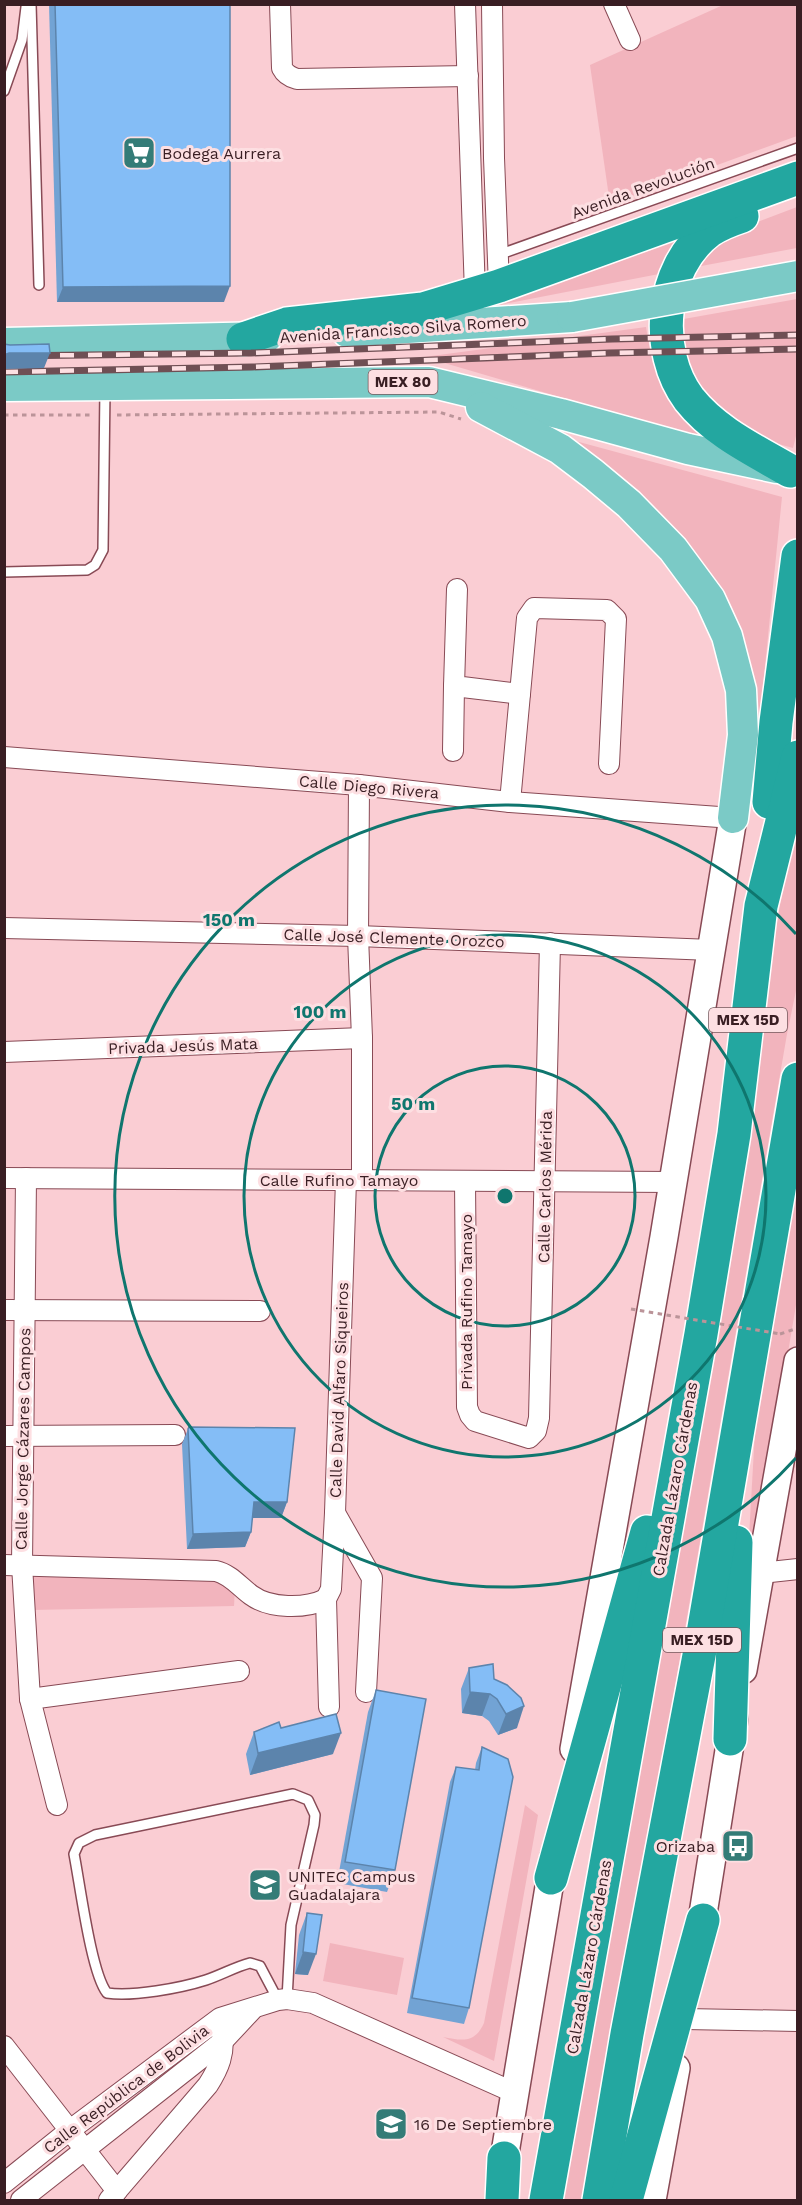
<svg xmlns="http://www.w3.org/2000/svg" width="802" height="2205" font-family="'Work Sans',sans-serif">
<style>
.green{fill:#f2b4bd}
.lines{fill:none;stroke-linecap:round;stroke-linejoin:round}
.service-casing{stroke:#884a55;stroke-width:12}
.minor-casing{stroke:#884a55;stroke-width:22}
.secondary-casing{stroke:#884a55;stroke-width:30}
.primary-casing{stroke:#fff;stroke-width:33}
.motorway-casing{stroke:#fff;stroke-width:36}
.path{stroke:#bb9499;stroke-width:3;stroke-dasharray:4.5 4.5;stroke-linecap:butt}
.service{stroke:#fff;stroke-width:9}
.minor{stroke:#fff;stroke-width:20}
.secondary{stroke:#fff;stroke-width:27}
.primary{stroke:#7bcac6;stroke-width:30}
.motorway{stroke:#23a7a0;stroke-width:33}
.rail-casing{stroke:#6f4f54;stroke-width:7}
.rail{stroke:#fddfe2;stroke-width:4.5;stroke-dasharray:14;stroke-linecap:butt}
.primary-bridge-casing{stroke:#fff;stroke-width:33;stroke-linecap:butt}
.path-bridge{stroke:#bb9499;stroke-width:3;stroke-dasharray:4.5 4.5;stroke-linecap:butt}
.primary-bridge{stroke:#7bcac6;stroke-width:30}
.wall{fill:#72a3d4}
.shaded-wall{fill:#5c84ac}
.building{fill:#84bdf6;stroke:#5c84ac;stroke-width:1.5}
.ring{fill:none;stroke:#0f766e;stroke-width:3}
.labels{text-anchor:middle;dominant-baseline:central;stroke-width:6;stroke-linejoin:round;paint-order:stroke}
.shield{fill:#fddfe2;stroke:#74585c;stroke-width:1.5}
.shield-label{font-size:15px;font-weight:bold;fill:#391e23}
.poi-label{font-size:16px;fill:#391e23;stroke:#fddfe2;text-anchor:start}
.street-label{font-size:16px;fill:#391e23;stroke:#fddfe2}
.centre{fill:#0f766e;stroke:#fddfe2;stroke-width:3}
.ring-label{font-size:18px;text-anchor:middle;font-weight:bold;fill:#0f766e;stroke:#fddfe2;stroke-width:6;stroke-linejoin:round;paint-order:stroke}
</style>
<rect width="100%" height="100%" fill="#facdd3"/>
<g class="green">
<polygon points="723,5 797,5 797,136 610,204 590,65"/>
<polygon points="797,207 797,248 696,267 717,244 744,227"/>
<polygon points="685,229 659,274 431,318"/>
<polygon points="797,299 798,428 793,448 756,438 723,419 683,363 678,320"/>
<path d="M646,327C654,381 668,405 709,441L424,357Z"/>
<polygon points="568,439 782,497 758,736 736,627"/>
<polygon points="797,807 797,986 787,1034 587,2200 561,2200 713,1334 776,928"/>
<polygon points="797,1171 797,1299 754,1555 748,1555 755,1431"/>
<polygon points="30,1577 214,1577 235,1588 234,1606 32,1610"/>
<path d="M525,1805L538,1815L494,2061L443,2037C463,2041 475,2043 484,2023Z"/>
<polygon points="330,1943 404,1958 397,1995 323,1981"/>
</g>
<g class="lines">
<g class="service-casing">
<g id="service">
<polyline points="31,4 39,285"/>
<polyline points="4,91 22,40 26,7"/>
<polyline points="498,255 798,148"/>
<polyline points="4,572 87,570 95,565 103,550 105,389"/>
<path d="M278,2000L260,1966L250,1963C235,1967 221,1975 206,1980C181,1988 132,1997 107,1993C91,1973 80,1884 74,1854L79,1843L95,1835L293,1794L308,1800L315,1815L314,1825L291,1925L287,1999"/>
</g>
</g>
<g class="minor-casing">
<g id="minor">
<path d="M280,4L282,68C285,74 290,77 297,79L468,76"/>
<polyline points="465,4 475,293"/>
<polyline points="492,4 494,158 499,286"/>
<polyline points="614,4 630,40"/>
<polyline points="457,589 454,686 520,694"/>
<polyline points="453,751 454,686"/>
<polyline points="4,757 359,785 510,802 733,818"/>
<polyline points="359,785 358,936 362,1038 362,1179"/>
<polyline points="510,802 527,618 534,608 607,610 616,619 609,764"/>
<polyline points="4,928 358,936 712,950"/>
<polyline points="4,1052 362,1038"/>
<polyline points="4,1178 673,1182"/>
<polyline points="26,1178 22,1565 30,1699 57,1805"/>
<polyline points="465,1181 467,1407 470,1415 475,1421 529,1438 536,1431 539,1418 550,943"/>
<polyline points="4,1310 260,1311"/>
<polyline points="4,1436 175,1435"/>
<polyline points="335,1513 372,1578 366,1692"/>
<path d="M4,1565L216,1571C230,1574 240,1587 251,1595C270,1609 305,1609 326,1599"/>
<polyline points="761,1573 798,1569"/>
<polyline points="30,1699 239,1671"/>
<polyline points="329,1707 326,1599 331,1589 335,1513 346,1180"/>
<polyline points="685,2019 798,2021"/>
<polyline points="4,2046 117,2191"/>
<polyline points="4,2183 70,2130 220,2018 278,2000 287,1999 313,2003 515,2093"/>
<polyline points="21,2200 223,2041 252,2010"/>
<path d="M109,2200L208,2085C219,2068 225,2053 222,2033"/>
</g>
</g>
<g class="secondary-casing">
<g id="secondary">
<polyline points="743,1670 798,1361"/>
<polyline points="574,1749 664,1237 733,818"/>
<polyline points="699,1939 734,1719"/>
<polyline points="501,2177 554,1857"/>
<polyline points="652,2200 676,2068"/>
</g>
</g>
<g class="primary-casing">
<g id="primary">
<polyline points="347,332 572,317"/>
<polyline points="4,343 267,337"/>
<polyline points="4,386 429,382 561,414 688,449 777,468"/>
<polyline points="481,407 560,449 593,474 629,504 673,549 710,599 727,636 741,690 743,735 733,818"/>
</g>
</g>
<g class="motorway-casing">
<g id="motorway">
<path d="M742,216C730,220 719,224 709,231C660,268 653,351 689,399C715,432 754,450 790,471"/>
<polyline points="243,339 287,324 423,309 499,286 798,178"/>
<polyline points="769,802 776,722 798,556"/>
<polyline points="730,1739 736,1542"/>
<polyline points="551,1878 647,1532"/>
<polyline points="502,2200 504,2158"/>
<polyline points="546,2200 701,1334 734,1134 761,906 798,757"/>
<polyline points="599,2200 627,2034 701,1645 798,1079"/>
<polyline points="626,2200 703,1920"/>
</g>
</g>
<g class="path">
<polyline points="4,415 93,415"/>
<polyline points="117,415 439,412 461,419"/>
<polyline points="780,1334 798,1328"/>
</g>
<use href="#service" class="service"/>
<use href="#minor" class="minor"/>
<use href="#secondary" class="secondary"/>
<use href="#primary" class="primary"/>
<use href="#motorway" class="motorway"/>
<g class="rail-casing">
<g id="rail">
<polyline points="4,356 251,353 612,339 798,335"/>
<polyline points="4,372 252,367 609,353 798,349"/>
</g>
</g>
<use href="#rail" class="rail"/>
<g class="primary-bridge-casing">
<polyline id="primary-bridge" points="572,317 798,276"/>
</g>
<polyline class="path-bridge" points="631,1309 780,1334"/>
<use href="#primary-bridge" class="primary-bridge"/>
</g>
<g class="wall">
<polygon points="49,4 230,4 224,302 57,302"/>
<polygon points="188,1429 287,1502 281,1518 252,1518 251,1532 245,1547 187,1549 182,1444"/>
<polygon points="469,1668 494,1679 517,1728 498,1735 489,1721 482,1716 462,1713 461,1689"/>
<polygon points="376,1690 395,1870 387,1892 337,1883 368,1712"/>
<polygon points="281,1728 333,1754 250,1775 246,1754 254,1732"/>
<polygon points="482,1747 469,2008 464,2024 407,2013 450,1782 456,1767 475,1770 476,1763"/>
<polygon points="307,1913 308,1975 295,1974 299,1935"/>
</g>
<g class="shaded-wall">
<polygon points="230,286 224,302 57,302 63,287"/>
<polygon points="9,353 50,353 44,368 4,369 4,355"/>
<polygon points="254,1502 287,1502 281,1518 248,1518"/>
<polygon points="251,1532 245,1547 187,1549 193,1534"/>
<polygon points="470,1692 490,1694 482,1716 462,1713"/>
<polygon points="524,1706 517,1728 498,1735 506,1714"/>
<polygon points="341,1733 333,1754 250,1775 258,1753"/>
<polygon points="303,1952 316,1954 308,1975 295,1974"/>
</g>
<g class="building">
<polygon points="55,4 230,4 230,286 63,287"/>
<polygon points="4,344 10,345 49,344 50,353 9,353 4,355"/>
<polygon points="189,1427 295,1428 287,1502 254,1502 251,1532 193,1534 188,1429"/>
<polygon points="493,1664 494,1679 507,1685 521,1698 524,1706 506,1714 497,1699 490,1694 470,1692 469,1668"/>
<polygon points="376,1690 426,1699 395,1870 345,1862"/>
<polygon points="336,1714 341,1733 258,1753 254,1732 279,1722 281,1728"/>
<polygon points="482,1747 508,1759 513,1777 469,2008 412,1998 456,1767 479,1770"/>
<polygon points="307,1913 322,1915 316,1954 303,1952"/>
</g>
<g class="ring">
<circle cx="505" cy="1196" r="130"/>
<circle cx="505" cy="1196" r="261"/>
<path d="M796 1458A391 391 0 1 1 796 934"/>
</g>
<defs>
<g id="supermarket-square" transform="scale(1.725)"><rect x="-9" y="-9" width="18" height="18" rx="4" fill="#347c77" stroke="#fddfe2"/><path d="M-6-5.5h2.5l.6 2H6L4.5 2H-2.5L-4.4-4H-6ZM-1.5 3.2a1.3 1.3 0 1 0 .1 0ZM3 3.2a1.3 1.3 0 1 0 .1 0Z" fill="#fff"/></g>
<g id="bus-square" transform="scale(1.725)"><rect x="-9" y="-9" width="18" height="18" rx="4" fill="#347c77" stroke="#fddfe2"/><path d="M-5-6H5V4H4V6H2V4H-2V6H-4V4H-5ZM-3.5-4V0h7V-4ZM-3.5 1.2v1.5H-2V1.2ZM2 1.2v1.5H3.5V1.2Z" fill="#fff"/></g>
<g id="university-square" transform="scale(1.725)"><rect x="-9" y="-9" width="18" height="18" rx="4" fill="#347c77" stroke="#fddfe2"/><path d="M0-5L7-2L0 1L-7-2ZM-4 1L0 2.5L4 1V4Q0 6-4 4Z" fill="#fff"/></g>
<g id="school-square" transform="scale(1.725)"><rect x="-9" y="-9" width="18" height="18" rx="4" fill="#347c77" stroke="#fddfe2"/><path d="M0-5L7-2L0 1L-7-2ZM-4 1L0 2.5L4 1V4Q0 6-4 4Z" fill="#fff"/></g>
</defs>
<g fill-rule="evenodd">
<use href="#supermarket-square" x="139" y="153"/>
<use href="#bus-square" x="738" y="1846"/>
<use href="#university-square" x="265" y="1885"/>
<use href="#school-square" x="391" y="2124"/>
</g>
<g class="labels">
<g class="shield">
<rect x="368.5" y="370" width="69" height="24" rx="4.5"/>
<rect x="709" y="1008" width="78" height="24" rx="4.5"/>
<rect x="663" y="1628" width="78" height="24" rx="4.5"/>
</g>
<g class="shield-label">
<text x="403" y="382">MEX 80</text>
<text x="748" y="1020">MEX 15D</text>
<text x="702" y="1640">MEX 15D</text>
</g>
<g class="poi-label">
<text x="162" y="153">Bodega Aurrera</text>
<text x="715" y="1846" text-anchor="end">Orizaba</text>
<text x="288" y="1876">UNITEC Campus<tspan x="288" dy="18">Guadalajara</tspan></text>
<text x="414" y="2124">16 De Septiembre</text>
</g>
<g class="street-label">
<text transform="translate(643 188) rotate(-20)">Avenida Revolución</text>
<text transform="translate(403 329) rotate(-4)">Avenida Francisco Silva Romero</text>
<text transform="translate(369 787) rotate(5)">Calle Diego Rivera</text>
<text transform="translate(394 938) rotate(2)">Calle José Clemente Orozco</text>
<text transform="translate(183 1046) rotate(-2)">Privada Jesús Mata</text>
<text x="339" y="1180">Calle Rufino Tamayo</text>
<text transform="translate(545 1187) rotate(-89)">Calle Carlos Mérida</text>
<text transform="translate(466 1302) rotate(-90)">Privada Rufino Tamayo</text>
<text transform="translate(339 1390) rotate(-88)">Calle David Alfaro Siqueiros</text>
<text transform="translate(23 1439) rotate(-89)">Calle Jorge Cázares Campos</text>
<text transform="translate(675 1479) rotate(-80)">Calzada Lázaro Cárdenas</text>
<text transform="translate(589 1957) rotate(-80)">Calzada Lázaro Cárdenas</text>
<text transform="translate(126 2089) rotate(-37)">Calle República de Bolivia</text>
</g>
</g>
<circle cx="505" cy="1196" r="9" class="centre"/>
<g class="ring-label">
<text x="229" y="926">150 m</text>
<text x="320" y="1018">100 m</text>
<text x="413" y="1110">50 m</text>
</g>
<rect width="802" height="2205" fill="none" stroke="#391e23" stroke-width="12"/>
</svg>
